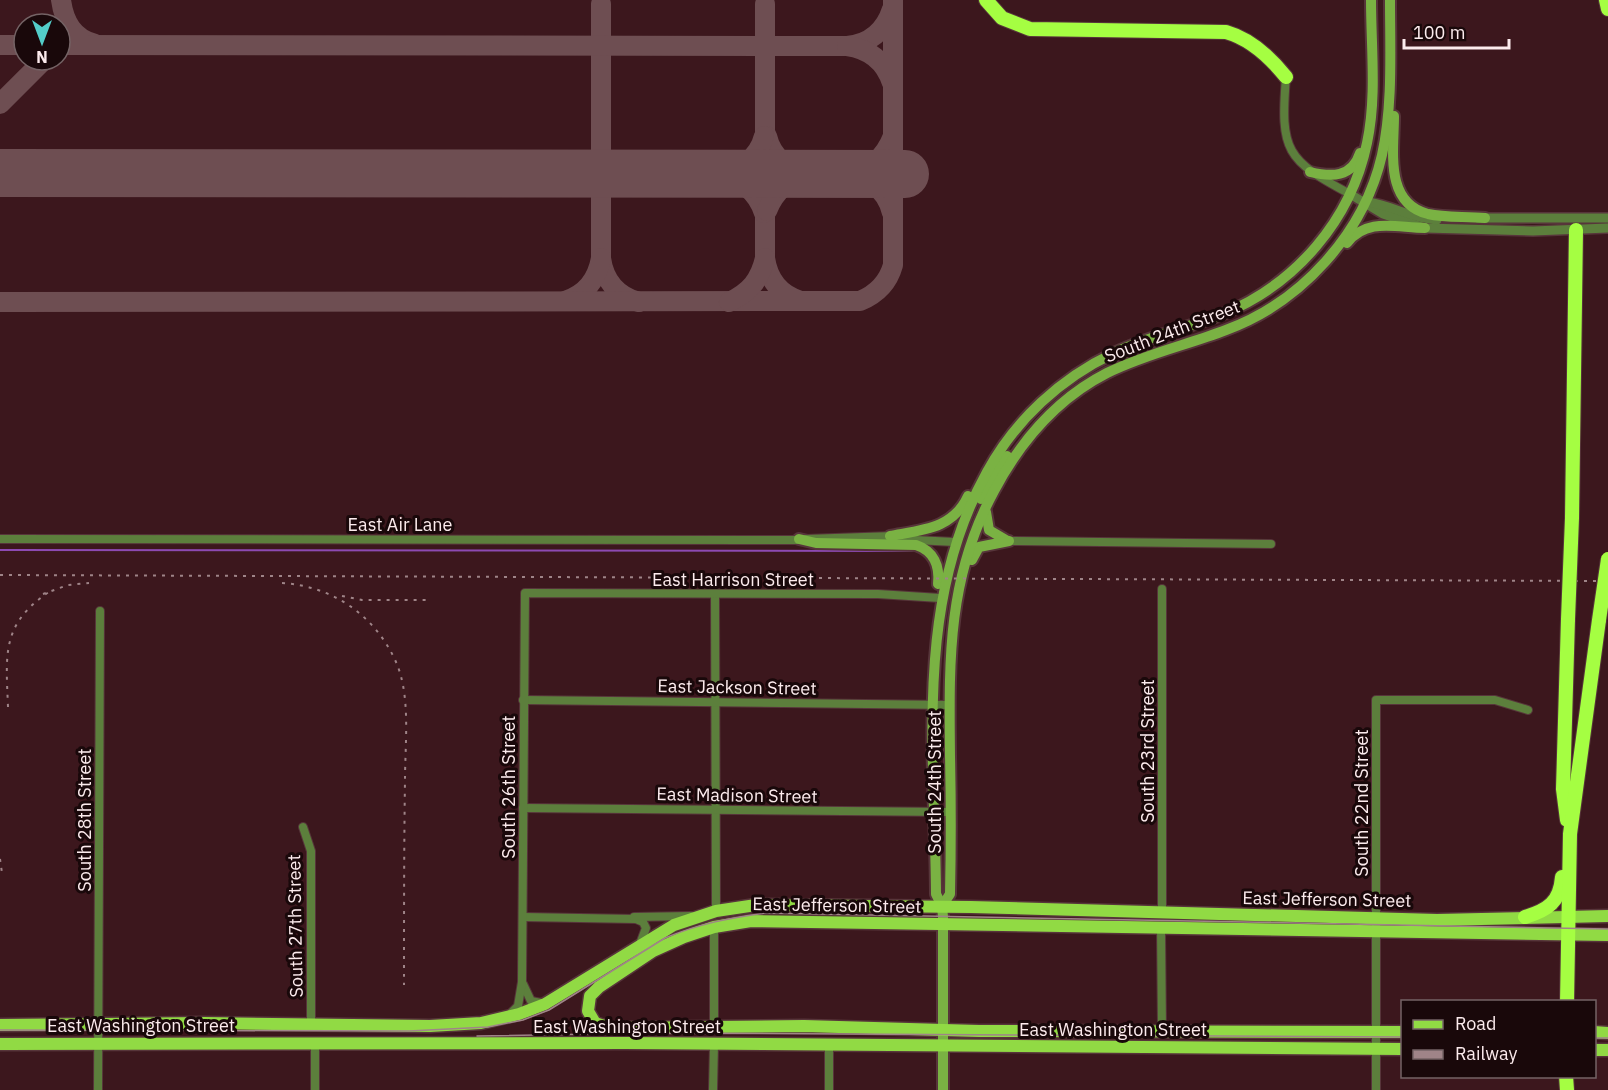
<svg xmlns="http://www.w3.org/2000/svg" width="1608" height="1090" font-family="'IBM Plex Sans',sans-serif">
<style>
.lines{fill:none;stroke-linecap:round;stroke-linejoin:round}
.stream{stroke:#8d4ab2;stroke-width:2}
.taxiway{stroke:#6e4e52;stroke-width:20}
.runway{stroke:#6e4e52;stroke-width:48}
.minor-casing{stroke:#57353a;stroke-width:10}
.tertiary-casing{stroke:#57353a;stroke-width:12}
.secondary-casing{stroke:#57353a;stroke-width:14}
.primary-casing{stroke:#57353a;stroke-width:15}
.motorway-casing{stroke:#57353a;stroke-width:16}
.minor{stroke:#5c7f3c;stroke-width:8}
.tertiary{stroke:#5c7f3c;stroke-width:9}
.secondary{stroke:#7ab243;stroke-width:10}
.primary{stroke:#91da44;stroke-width:12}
.motorway{stroke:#a5fe42;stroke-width:14}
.tram{stroke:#9f8488;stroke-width:1.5}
.rail{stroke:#9f8488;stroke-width:2;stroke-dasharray:3 6;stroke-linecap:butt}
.motorway-bridge-casing{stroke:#57353a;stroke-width:16;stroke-linecap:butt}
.motorway-bridge{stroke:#a5fe42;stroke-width:14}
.labels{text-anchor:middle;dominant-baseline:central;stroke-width:6;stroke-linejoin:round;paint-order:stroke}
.street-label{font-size:18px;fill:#fcebed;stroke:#19080a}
</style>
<rect width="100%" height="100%" fill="#3c171d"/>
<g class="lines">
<polyline class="stream" points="0,550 912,551"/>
<g class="taxiway">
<path d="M61,0C64,22 73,38 95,44"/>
<path d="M601,4V258C604,280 617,296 639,302"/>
<path d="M765,4V258C768,279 780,295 801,301"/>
<polyline points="0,45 24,45"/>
<path d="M60,45L847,46C869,44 885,31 892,9"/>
<path d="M847,46C869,49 885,61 892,83"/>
<polyline points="0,104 44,60"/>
<path d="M767,136C772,158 790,170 811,174"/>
<polyline points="0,160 14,169 34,173"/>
<path d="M846,173C870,170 884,159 893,136"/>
<path d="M716,174C739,170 758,160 764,136"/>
<path d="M716,174C740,180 756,189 764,213"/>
<path d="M841,174C866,177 886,187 892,213"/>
<path d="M767,211C775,190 789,179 811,174"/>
<path d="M565,301C586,294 597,280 601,258"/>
<path d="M0,302L860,301C877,294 888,283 893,265V0"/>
<path d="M729,302C750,292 760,280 765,258"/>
</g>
<polyline class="runway" points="0,173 905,174"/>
<g class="minor-casing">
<g id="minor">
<path d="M1286,77C1280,151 1286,160 1350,194"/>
<polyline points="0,539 802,540"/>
<polyline points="806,539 893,536"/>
<polyline points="895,539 955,542"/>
<polyline points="1009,541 1271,544"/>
<polyline points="1162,589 1162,913"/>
<polyline points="715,594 716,911"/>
<polyline points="523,700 950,705"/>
<polyline points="523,808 951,812"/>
<polyline points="303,827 311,851 311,1025"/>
<polyline points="523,917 636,919 643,922 646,928 640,944"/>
<polyline points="634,917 691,916"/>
<polyline points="714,927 714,1028"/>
<polyline points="1161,928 1162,1031"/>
<polyline points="523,984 531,1001 541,1003"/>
<polyline points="510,1014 518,1006 522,982 525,593 878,594 940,598"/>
<polyline points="315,1044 315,1090"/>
<polyline points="98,1090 100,611"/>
<polyline points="713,1090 714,1044"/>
<polyline points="829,1090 829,1044"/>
<polyline points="1376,1090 1376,700 1495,700 1528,710"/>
</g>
</g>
<g class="tertiary-casing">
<g id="tertiary">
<polyline points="1350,194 1383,214 1425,228 1533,231 1608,228"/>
<path d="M1367,202C1392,205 1412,219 1437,220"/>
<polyline points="1478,218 1608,218"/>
</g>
</g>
<g class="secondary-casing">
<g id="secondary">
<path d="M1394,116C1394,150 1384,203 1428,214C1446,218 1466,216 1485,218"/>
<path d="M1310,172C1331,177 1352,178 1360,153"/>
<path d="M1347,243C1367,217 1397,228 1425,228"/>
<polyline points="981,499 1007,456"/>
<polyline points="986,512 989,530 1006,540"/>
<path d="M890,536C922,530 953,529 968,496"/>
<path d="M799,539L816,543L916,545C934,551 940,566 938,584"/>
<polyline points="972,560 979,547 1009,541"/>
<path d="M942,906L950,894C951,848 951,802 950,756C949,661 947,578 994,491C1020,442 1056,399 1107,373C1145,354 1187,345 1226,330C1302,302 1364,233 1382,155C1393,105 1390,51 1390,0"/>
<path d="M943,1090V917L942,906L936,894C935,750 914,603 987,472C1015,420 1061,378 1114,353C1149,336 1188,328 1223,314C1296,284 1351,220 1367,143C1377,97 1371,47 1371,0"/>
</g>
</g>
<g class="primary-casing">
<g id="primary">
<polyline points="0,1025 203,1023 430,1026 481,1023 519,1014 545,1004 674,925 716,911 756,905 971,907 1437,920 1608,916"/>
<polyline points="1402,1032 979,1031 804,1026 610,1028 595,1023 588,1011 590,996 599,987 653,951 684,937 714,927 751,921 1608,935"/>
<polyline points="1594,1032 1608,1033"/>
<polyline points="0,1044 625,1043 1402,1049"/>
<polyline points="1594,1050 1608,1050"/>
</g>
</g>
<g class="motorway-casing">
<g id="motorway">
<path d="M986,0L1002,18L1030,29L1226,32C1251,39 1270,57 1286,77"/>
<polyline points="1606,0 1608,9"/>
<polyline points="1572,518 1576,230"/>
<polyline points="1567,820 1563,789 1568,619"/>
<path d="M1525,917C1548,910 1560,902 1562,877"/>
<polyline points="1567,1002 1570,834 1599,620"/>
<polyline points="1566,1076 1567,1090"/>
</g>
</g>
<use href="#minor" class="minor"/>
<use href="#tertiary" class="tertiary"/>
<use href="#secondary" class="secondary"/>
<use href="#primary" class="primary"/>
<use href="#motorway" class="motorway"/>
<g class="tram">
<path d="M0,1030L409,1031L488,1027L523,1020L549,1010L665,938C699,924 728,918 765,913L1608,929"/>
<polyline points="477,1036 654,1033 1402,1037"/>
<polyline points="1594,1038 1608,1038"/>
</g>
<g class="rail">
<polyline points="0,575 1608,581"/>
<path d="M282,583C332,586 375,615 396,662C411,696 405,743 405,780C404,848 404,917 404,985"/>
<polyline points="43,594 68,585 89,583"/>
<polyline points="342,596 362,600 431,600"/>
<path d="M8,707C6,655 1,624 49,592"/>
<polyline points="0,859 2,873"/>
</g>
<g class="motorway-bridge-casing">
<g id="motorway-bridge">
<polyline points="1568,619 1572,518"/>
<polyline points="1599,620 1608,559"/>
</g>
</g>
<use href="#motorway-bridge" class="motorway-bridge"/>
</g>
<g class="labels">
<g class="street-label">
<text transform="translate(1172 331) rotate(-21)">South 24th Street</text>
<text x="400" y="524">East Air Lane</text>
<text x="733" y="579">East Harrison Street</text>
<text transform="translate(737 687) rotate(1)">East Jackson Street</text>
<text transform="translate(1147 751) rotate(-90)">South 23rd Street</text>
<text transform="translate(934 782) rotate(-90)">South 24th Street</text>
<text transform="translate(508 787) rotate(-90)">South 26th Street</text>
<text transform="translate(737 795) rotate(1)">East Madison Street</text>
<text transform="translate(1361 803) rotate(-90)">South 22nd Street</text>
<text transform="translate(84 820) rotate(-90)">South 28th Street</text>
<text transform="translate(1327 899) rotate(1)">East Jefferson Street</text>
<text transform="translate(837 905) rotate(1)">East Jefferson Street</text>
<text transform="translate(295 926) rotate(-91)">South 27th Street</text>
<text x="141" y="1025">East Washington Street</text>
<text x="627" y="1026">East Washington Street</text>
<text x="1113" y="1029">East Washington Street</text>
</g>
</g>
<rect x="1401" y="1000" width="195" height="78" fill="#19080a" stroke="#746365" stroke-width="1.5"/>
<rect x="1413" y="1020" width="30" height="9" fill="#91da44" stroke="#746365" stroke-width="1.5"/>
<text x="1455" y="1030" font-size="18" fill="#fcebed">Road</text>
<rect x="1413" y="1050" width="30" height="9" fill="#9f8488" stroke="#746365" stroke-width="1.5"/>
<text x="1455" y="1060" font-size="18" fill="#fcebed">Railway</text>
<g transform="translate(42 42) rotate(180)"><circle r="28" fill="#19080a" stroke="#746365" stroke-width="1.5"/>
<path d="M0-4.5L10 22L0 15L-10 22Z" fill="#53cdc9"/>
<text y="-9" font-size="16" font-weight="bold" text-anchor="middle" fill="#fcebed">N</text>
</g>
<path d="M1404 39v9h105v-9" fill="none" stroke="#fcebed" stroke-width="3"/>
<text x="1413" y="39" font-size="18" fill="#fcebed" stroke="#19080a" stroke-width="4.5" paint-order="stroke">100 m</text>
</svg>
